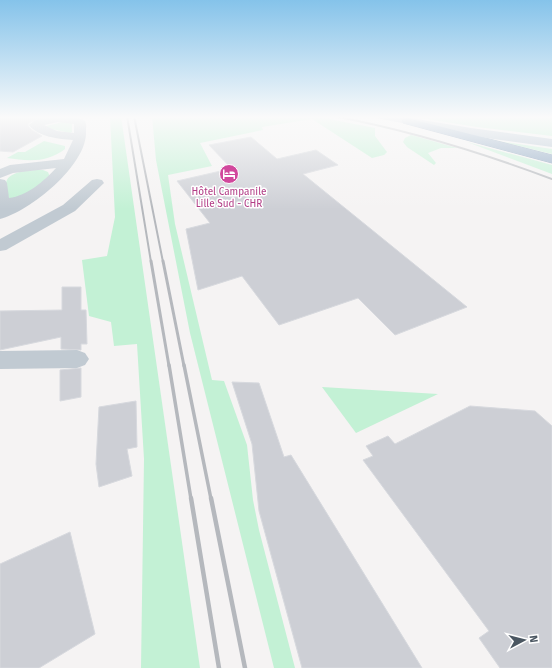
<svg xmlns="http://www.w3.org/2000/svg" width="552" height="668" font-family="'Fira Sans',sans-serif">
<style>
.green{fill:#c3f1d5}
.building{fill:#cdcfd5;stroke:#d7d9de}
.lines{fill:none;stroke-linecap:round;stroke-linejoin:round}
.highway-casing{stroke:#7690ad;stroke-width:1}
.minor{fill:#c1cad2;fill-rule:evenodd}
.major{fill:#b3c2d1;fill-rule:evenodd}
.highway{fill:#8ba5c1;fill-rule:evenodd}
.rail-far3{stroke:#b5b8bd;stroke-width:2}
.rail-far2{stroke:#b5b8bd;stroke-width:3}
.rail-far1{stroke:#b5b8bd;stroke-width:3.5}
.rail{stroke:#b5b8bd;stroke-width:4.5}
.labels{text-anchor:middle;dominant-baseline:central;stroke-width:3;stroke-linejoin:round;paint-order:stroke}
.far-hotel-label{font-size:10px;fill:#b23c85;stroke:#fff}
</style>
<rect width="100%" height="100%" fill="#f5f3f3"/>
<g class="green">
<polygon points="110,116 121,116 200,668 141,668 144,459 137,344 114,346 111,322 89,316 82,260 107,256 115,217"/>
<polygon points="152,116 314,116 375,128 375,136 387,152 384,155 372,158 312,119 262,127 263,130 200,143 212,166 168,175 175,224 212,380 224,381 247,445 253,500 259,530 295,668 274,668 190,333 156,160"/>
<polygon points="408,116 552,116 552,136 477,127"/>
<polygon points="66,121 72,122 72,132 70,133 43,127"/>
<polygon points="411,135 415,136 457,148 441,148 428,153 436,163 434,165 407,147 403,142 405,138"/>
<path d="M44,141L65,146V149C47,163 28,161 7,158L18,152H25Z"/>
<polygon points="497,141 552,149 552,154"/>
<polygon points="467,142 552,165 552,174"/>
<path d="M43,170L48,172L50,177L22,198H9C8,194 6,190 6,186C4,170 33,170 43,170Z"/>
<polygon points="322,387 438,394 356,433"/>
</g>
<g class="building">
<polygon points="0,116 51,116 35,119 28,124 28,126 32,130 42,136 13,152 0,151"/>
<polygon points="251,137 277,159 316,150 338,165 303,174 467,307 395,335 358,298 279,325 242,276 198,290 186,229 210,223 177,181 225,170 222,168 229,166 209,145"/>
<polygon points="62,287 81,287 81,310 86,310 87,344 81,344 81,350 61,349 61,337 0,350 0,311 62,310"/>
<polygon points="81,368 81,397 60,401 60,370"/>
<polygon points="232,382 259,383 284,457 291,455 422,668 302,668 259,511 252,444"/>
<polygon points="136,401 137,447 127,449 132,476 99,487 96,464 99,407"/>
<polygon points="470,406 535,411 552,426 552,668 500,668 479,638 489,631 363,460 373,456 366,446 388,436 395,444"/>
<polygon points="70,532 95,634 39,668 0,668 0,564"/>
</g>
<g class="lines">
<g class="highway-casing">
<polygon id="highway" points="407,118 552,155 552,163 403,123 401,121 403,119"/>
</g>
<g class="minor">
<path d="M57,116H70L84,120C87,123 86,127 86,131C88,165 29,212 0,219V179L5,180L7,183L9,198C27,196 44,181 56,168L13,173L0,178V169L10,165L64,159L73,140C59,139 38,137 29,125L35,120ZM58,122L74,124V133L57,131L44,125Z"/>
<polygon points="97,179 102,180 104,183 75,211 6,250 0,251 0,239 63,205 92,180"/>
<polygon points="77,350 85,353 89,359 85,365 77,368 0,369 0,351"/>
</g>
<polygon class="major" points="375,116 398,116 471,128 552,139 552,147 471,136 381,119 377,118"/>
<use href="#highway" class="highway"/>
<g class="rail-far3">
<polyline points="127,116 151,262"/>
<polyline points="134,116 163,262"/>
<path d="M333,116C408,130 480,152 552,179"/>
</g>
<g class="rail-far2">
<polyline points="151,261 169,366"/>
<polyline points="163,261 184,366"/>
</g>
<g class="rail-far1">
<polyline points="169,365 191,499"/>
<polyline points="184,365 211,499"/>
</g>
<g class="rail">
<polyline points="191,498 219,668"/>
<polyline points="211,498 245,668"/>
</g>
</g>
<linearGradient id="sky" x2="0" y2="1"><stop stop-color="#85c3ea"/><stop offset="0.56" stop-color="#fafafa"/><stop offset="1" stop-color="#fafafa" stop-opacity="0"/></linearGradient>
<rect width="552" height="209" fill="url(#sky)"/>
<defs>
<g id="hotel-disc" transform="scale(1)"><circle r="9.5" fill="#d1479c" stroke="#fff"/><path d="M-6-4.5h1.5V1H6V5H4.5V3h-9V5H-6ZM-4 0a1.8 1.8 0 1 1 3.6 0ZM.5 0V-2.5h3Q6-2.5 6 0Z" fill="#fff"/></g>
</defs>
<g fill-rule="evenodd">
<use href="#hotel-disc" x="229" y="174"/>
</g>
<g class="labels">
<g class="far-hotel-label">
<text x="229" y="192">Hôtel Campanile<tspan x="229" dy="12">Lille Sud - CHR</tspan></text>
</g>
</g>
<g transform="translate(524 640) rotate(83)" stroke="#ffffff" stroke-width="3" paint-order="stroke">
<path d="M0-3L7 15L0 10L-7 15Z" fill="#4a5661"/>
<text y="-6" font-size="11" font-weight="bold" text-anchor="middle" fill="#4a5661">N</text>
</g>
</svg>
